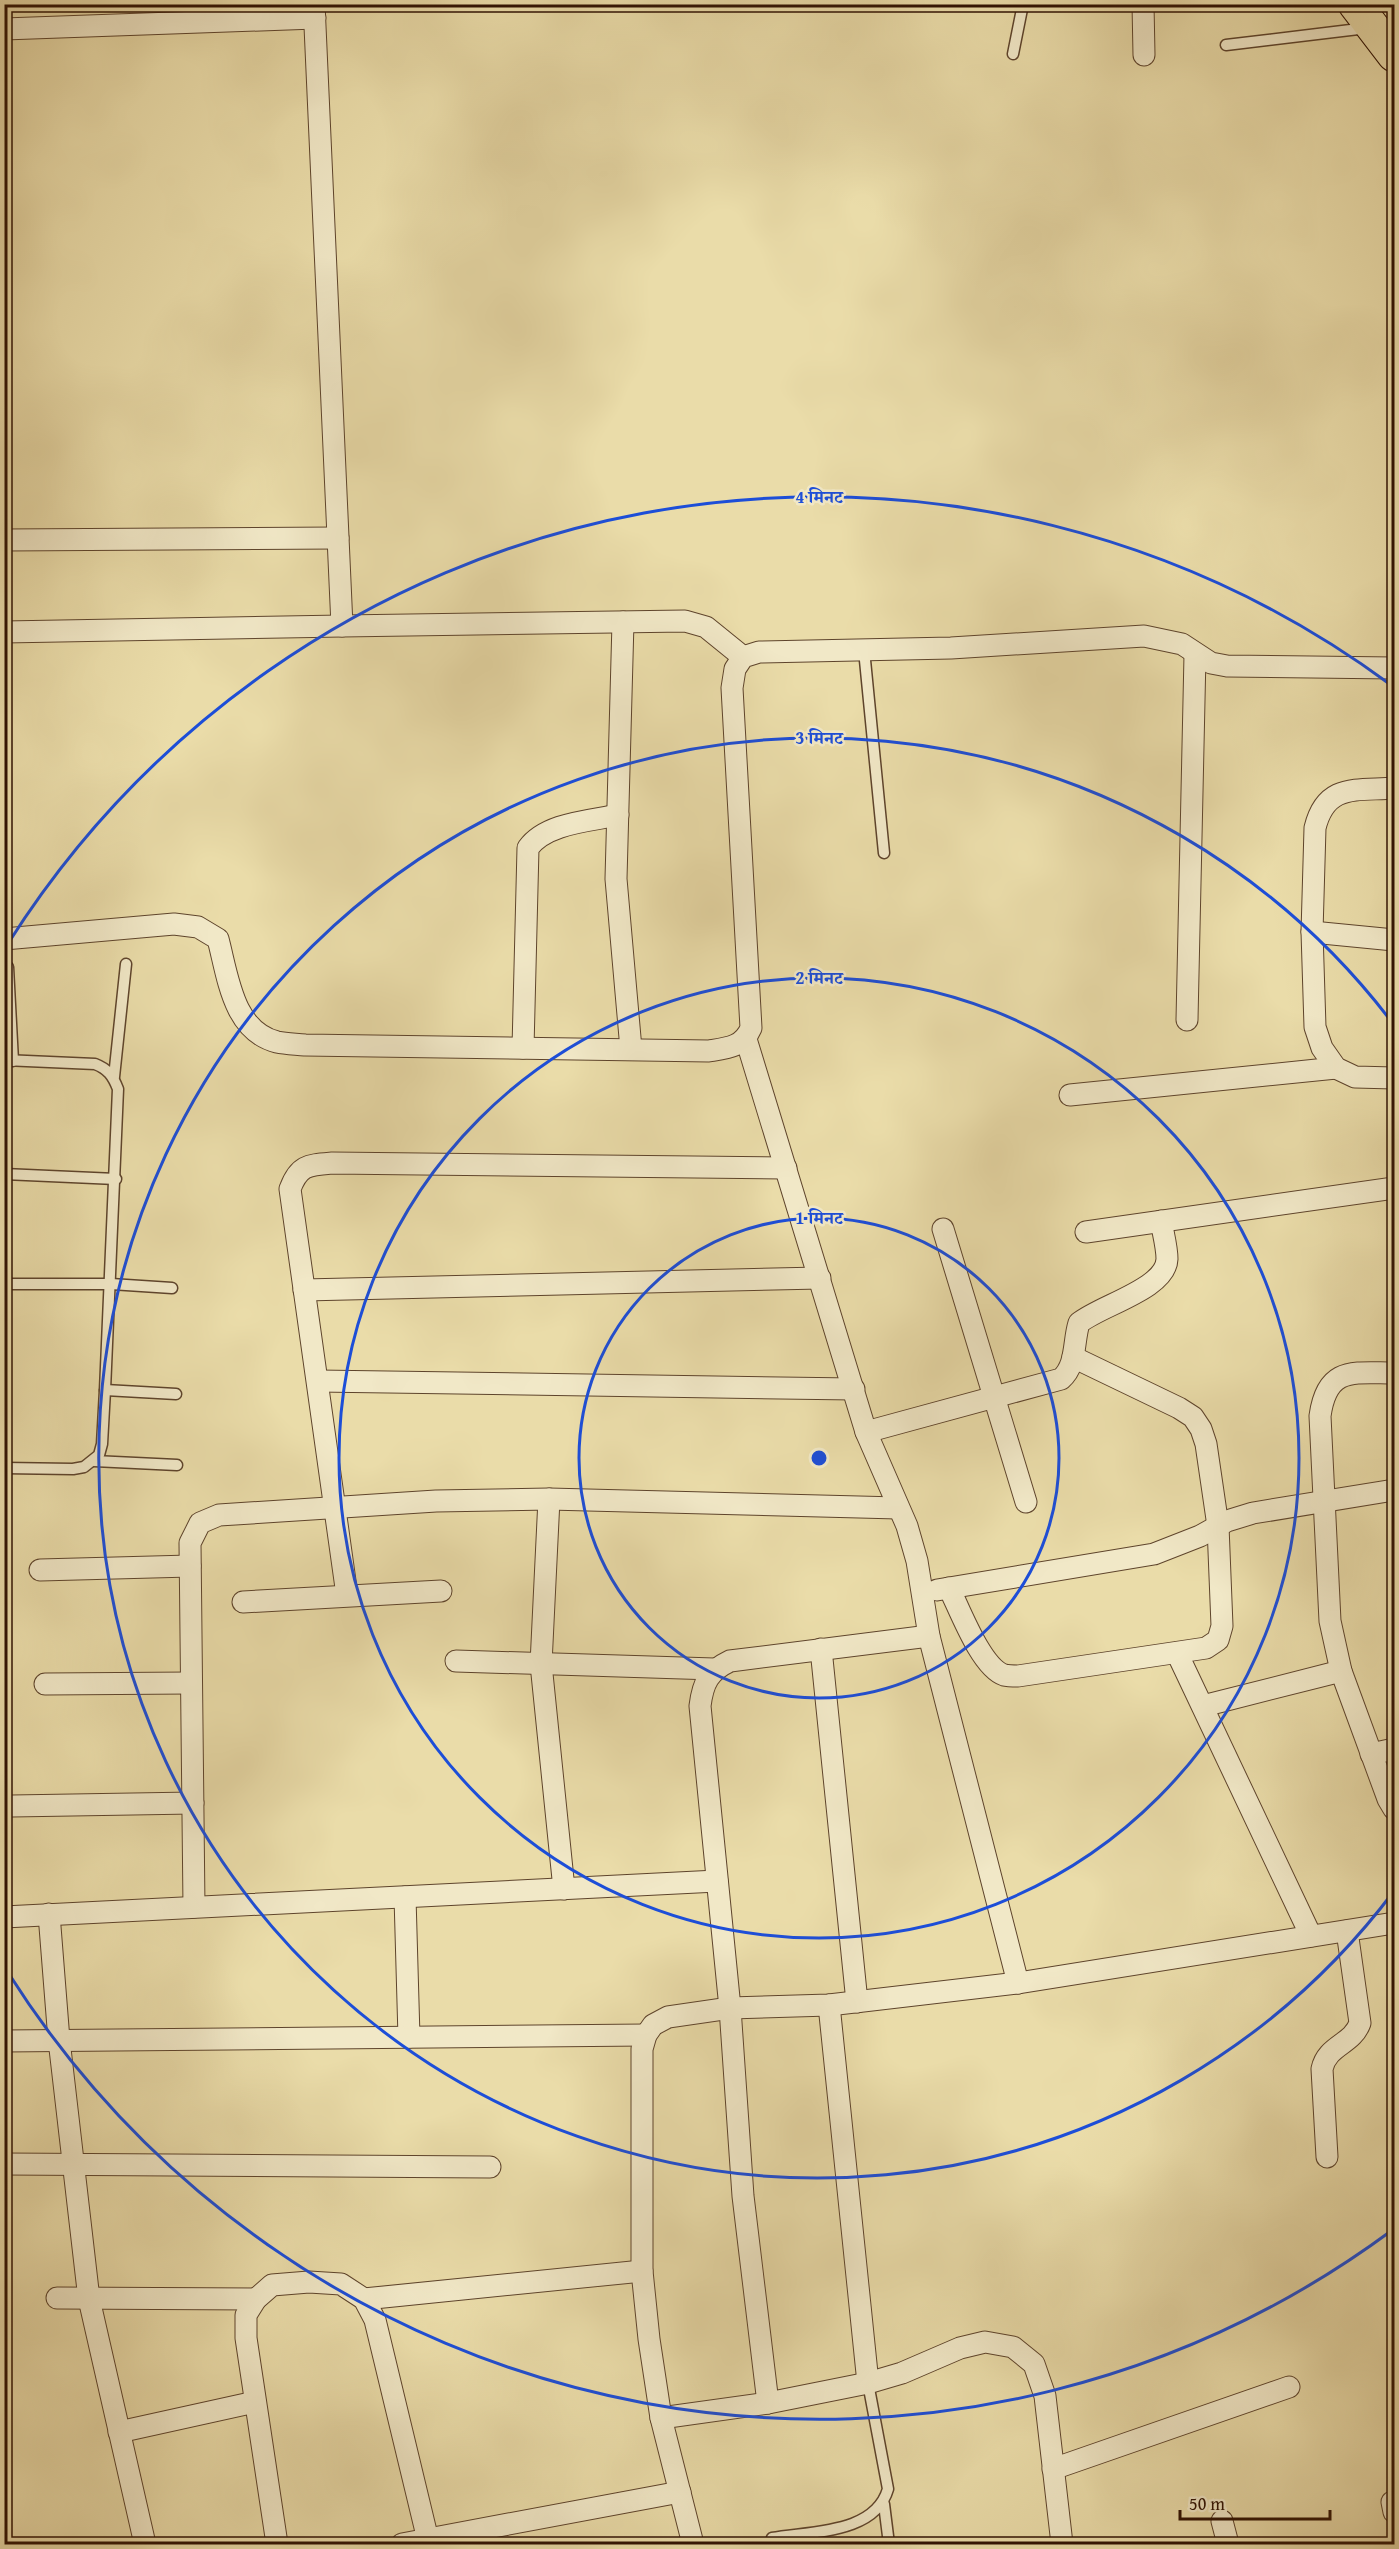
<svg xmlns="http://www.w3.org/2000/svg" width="1399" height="2549" font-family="'Gentium Book Plus','Noto Serif Devanagari',serif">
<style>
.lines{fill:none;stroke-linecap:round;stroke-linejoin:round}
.service-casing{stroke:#5e442c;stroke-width:13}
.minor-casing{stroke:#5e442c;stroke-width:23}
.trunk-casing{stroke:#301203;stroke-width:35}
.service{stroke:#f1e8c7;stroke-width:10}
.minor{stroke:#f1e8c7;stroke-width:21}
.trunk{stroke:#eadca9;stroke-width:33}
.ring{fill:none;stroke:#1d4ed8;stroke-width:3}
.centre{fill:#1d4ed8;stroke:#f1e8c7;stroke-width:3}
.ring-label{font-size:18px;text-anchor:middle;font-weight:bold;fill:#1d4ed8;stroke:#f1e8c7;stroke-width:5;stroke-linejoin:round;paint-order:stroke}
</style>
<rect width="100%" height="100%" fill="#eadca9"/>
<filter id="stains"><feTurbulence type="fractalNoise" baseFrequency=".00333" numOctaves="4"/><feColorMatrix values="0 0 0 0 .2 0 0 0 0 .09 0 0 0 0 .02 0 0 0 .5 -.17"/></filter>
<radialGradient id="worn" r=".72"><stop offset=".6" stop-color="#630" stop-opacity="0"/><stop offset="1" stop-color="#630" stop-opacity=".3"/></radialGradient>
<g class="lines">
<g class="service-casing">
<g id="service">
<polyline points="1226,45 1367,28"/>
<polyline points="1013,54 1023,4"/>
<polyline points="864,650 884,853"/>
<polyline points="8,967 13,1061"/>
<path d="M4,1060L95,1064C108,1069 113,1076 118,1089L105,1390L102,1444L99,1455L84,1467L73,1469L4,1468"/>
<polyline points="114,1077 126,964"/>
<polyline points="4,1174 116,1179"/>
<polyline points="4,1284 111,1284 172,1288"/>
<polyline points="105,1390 176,1394"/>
<polyline points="94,1461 177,1465"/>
<polyline points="884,2504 889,2544"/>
<path d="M772,2538C811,2531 875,2534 888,2489L868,2383"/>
</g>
</g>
<g class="minor-casing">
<g id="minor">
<polyline points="314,4 342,626 685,621 706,627 743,657"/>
<polyline points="1143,4 1144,55"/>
<polyline points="4,29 315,18"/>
<polyline points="4,540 338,538"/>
<polyline points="623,622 616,879 631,1049"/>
<polyline points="4,632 342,626"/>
<path d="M1394,788C1356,791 1326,783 1315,828L1312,932L1315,1027L1322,1048L1336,1068L1355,1077L1394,1078"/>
<polyline points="1312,932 1394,940"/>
<path d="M4,939L174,924L198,927L218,939C228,977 233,1031 277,1042C286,1044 296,1044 305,1045L709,1051C728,1048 743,1047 751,1028L732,688L735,669L743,657L759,652L951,648L1144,636L1182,644L1211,663L1227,666L1394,668"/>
<polyline points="1187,1020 1195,655"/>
<polyline points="746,1039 866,1432 907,1526 917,1561 929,1636 1018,1983"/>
<path d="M523,1048L528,848C546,823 590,821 618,815"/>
<polyline points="1070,1095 1336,1068"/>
<polyline points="943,1229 1026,1502"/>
<polyline points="1086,1232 1394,1188"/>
<polyline points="304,1290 820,1278"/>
<path d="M1394,1373C1353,1373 1327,1366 1320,1416L1330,1621L1341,1671L1388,1799L1394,1809"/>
<polyline points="318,1381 854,1389"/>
<path d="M866,1432L1061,1379C1077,1365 1073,1342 1079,1323C1101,1305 1166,1289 1167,1259C1167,1247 1163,1233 1161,1221"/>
<polyline points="549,1499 541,1664 564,1889"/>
<polyline points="40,1570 190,1566"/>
<path d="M949,1588C960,1610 981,1667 1004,1675C1008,1676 1014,1676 1018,1676L1206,1648L1218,1640L1222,1626L1218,1526L1206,1444L1201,1429L1193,1417L1179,1408L1073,1357"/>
<polyline points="937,1590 1154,1554 1200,1536 1227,1521 1253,1513 1394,1490"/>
<path d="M347,1595L290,1189C299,1165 308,1165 332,1163L786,1168"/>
<polyline points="243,1602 441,1591"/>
<polyline points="821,1649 857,2002"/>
<polyline points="1177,1653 1311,1936"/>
<polyline points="456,1661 714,1669"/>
<polyline points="45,1684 191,1683"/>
<polyline points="1203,1706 1341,1671"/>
<polyline points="1371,1754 1394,1749"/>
<polyline points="12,1806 193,1803"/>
<polyline points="405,1897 409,2037"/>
<polyline points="194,1907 190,1543 200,1523 219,1515 436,1501 549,1499 898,1508"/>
<polyline points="49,1914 59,2040 89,2299 145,2544"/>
<polyline points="4,1917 717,1881"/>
<polyline points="829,2005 868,2383"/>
<polyline points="4,2041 646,2035"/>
<path d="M1327,2157L1322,2069C1327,2045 1352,2045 1360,2023L1347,1931"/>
<polyline points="4,2164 490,2167"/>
<polyline points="57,2298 256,2299"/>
<polyline points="364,2299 642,2271"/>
<path d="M768,2403L743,2196L730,2008L700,1706C703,1682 709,1671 730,1661L929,1636"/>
<polyline points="661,2418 768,2403 868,2383 902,2373 960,2348 985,2342 1013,2347 1034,2364 1045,2396 1062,2544"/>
<polyline points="119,2432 255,2402"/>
<polyline points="1053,2469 1289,2387"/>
<polyline points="1392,2502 1394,2512"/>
<polyline points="1222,2521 1228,2544"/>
<polyline points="277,2544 246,2338 246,2315 256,2299 272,2285 309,2282 341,2284 364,2299 375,2320 429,2544"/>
<polyline points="402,2544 680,2492"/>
<polyline points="693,2544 661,2418 649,2339 642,2271 642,2049 646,2035 653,2025 668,2017 730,2008 829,2005 1018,1983 1394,1923"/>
</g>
</g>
<g class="trunk-casing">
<polyline id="trunk" points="1355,4 1394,55"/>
</g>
<use href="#service" class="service"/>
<use href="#minor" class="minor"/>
<use href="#trunk" class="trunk"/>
</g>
<g class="ring">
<circle cx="819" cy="1458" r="240"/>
<circle cx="819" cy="1458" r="480"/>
<path d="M1394 1891A720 720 0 1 1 1394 1025"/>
<path d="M1391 2231A961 961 0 0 1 9 1974M9 942A961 961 0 0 1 1391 685"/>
</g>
<circle cx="819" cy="1458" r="9" class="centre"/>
<g class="ring-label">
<text x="819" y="503">4 मिनट</text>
<text x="819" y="744">3 मिनट</text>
<text x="819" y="984">2 मिनट</text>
<text x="819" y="1224">1 मिनट</text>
</g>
<rect width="1399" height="2549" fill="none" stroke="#eadca9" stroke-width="24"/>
<rect x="6" y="6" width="1387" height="2537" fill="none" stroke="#301203" stroke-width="3"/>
<rect x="12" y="12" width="1375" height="2525" fill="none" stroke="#301203" stroke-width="1.5"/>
<path d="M1180 2510v9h150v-9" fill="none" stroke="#301203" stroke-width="3"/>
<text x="1189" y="2510" font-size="18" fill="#301203" stroke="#f1e8c7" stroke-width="4.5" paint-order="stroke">50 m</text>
<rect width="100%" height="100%" filter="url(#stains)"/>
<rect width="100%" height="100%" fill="url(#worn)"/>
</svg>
